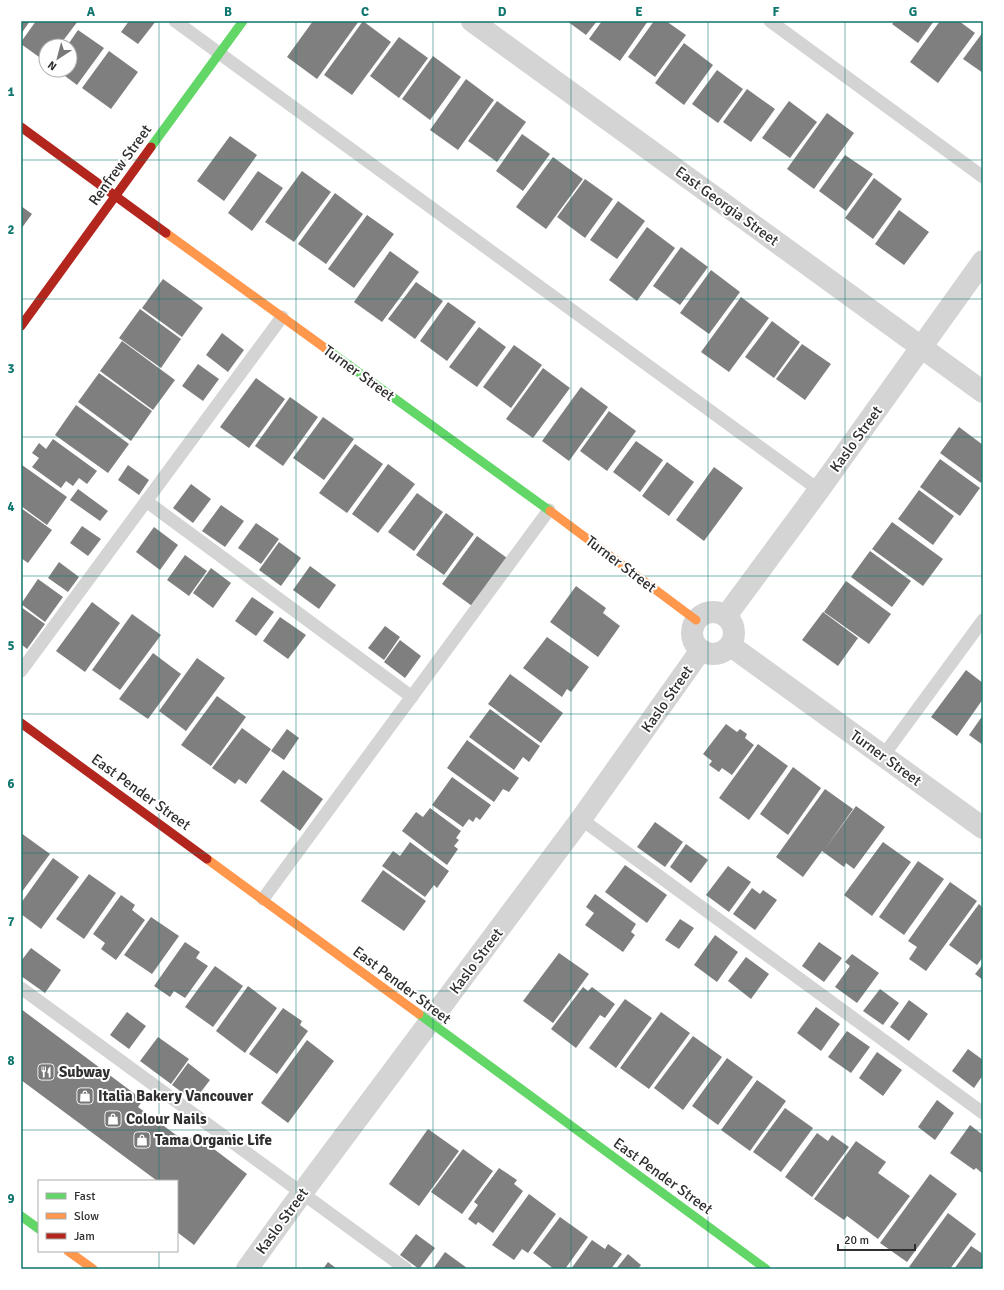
<svg xmlns="http://www.w3.org/2000/svg" width="1004" height="1290" font-family="Signika,sans-serif">
<style>
.building{fill:#7f7f7f}
.lines{fill:none;stroke-linecap:round;stroke-linejoin:round}
.lane{stroke:#d4d4d4;stroke-width:13}
.street{stroke:#d4d4d4;stroke-width:22}
.fast{stroke:#63d668;stroke-width:9}
.slow{stroke:#ff974d;stroke-width:9}
.jam{stroke:#b3261e;stroke-width:9}
.grid{fill:none;stroke:#0f766e;stroke-width:1;stroke-opacity:0.55}
.labels{text-anchor:middle;dominant-baseline:central;stroke-width:4;stroke-linejoin:round;paint-order:stroke}
.street-label{font-size:15px;fill:#2f2f2f;stroke:#fff}
.poi-label{font-size:15px;font-weight:bold;fill:#2f2f2f;stroke:#fff;text-anchor:start}
.neatline{fill:none;stroke:#0f766e;stroke-width:1.5}
.grid-label{font-size:13px;text-anchor:middle;font-weight:bold;fill:#0f766e}
</style>
<rect width="100%" height="100%" fill="#fff"/>
<g class="building">
<polygon points="21,21 30,21 21,34"/>
<polygon points="36,21 78,21 59,46 46,46 46,62 21,44 21,42"/>
<polygon points="129,21 156,21 138,44 121,32"/>
<polygon points="313,21 359,21 317,79 287,57"/>
<polygon points="363,21 391,42 352,95 324,75"/>
<polygon points="567,21 597,21 586,35"/>
<polygon points="602,21 648,21 620,61 589,39"/>
<polygon points="654,21 666,21 686,35 655,77 628,57"/>
<polygon points="895,21 934,21 918,43 892,24"/>
<polygon points="940,21 959,21 975,33 938,83 910,62"/>
<polygon points="78,30 104,48 77,85 57,70 70,70 70,46 67,46"/>
<polygon points="983,32 983,73 963,59"/>
<polygon points="399,37 428,58 399,98 370,76"/>
<polygon points="684,43 713,65 684,105 655,83"/>
<polygon points="109,51 138,72 111,109 82,88"/>
<polygon points="433,56 461,77 430,120 402,99"/>
<polygon points="717,70 743,89 718,123 692,104"/>
<polygon points="466,79 494,100 458,150 430,130"/>
<polygon points="747,89 775,109 751,142 723,122"/>
<polygon points="497,101 526,122 497,162 468,141"/>
<polygon points="789,101 817,122 790,158 762,138"/>
<polygon points="827,113 854,133 814,189 787,169"/>
<polygon points="522,134 550,154 523,191 496,171"/>
<polygon points="230,136 257,155 224,201 197,181"/>
<polygon points="845,155 873,174 846,211 819,191"/>
<polygon points="553,157 583,179 546,229 516,207"/>
<polygon points="258,171 283,188 252,231 228,213"/>
<polygon points="302,171 331,192 294,242 265,222"/>
<polygon points="874,178 902,199 873,239 845,218"/>
<polygon points="585,179 613,199 585,238 557,217"/>
<polygon points="335,193 363,214 326,264 298,244"/>
<polygon points="618,201 645,221 617,259 590,240"/>
<polygon points="21,206 32,214 21,229"/>
<polygon points="899,210 929,232 904,265 875,244"/>
<polygon points="367,215 394,234 354,288 328,269"/>
<polygon points="647,227 675,248 637,301 609,280"/>
<polygon points="681,247 708,267 680,305 653,286"/>
<polygon points="390,251 419,272 382,322 354,302"/>
<polygon points="711,270 740,292 709,334 680,313"/>
<polygon points="163,279 203,308 182,337 142,308"/>
<polygon points="416,282 443,301 415,339 388,319"/>
<polygon points="741,297 769,318 729,372 701,352"/>
<polygon points="448,302 476,322 447,361 420,341"/>
<polygon points="140,309 181,339 161,368 119,338"/>
<polygon points="772,321 800,342 774,378 745,357"/>
<polygon points="479,327 506,347 477,387 449,367"/>
<polygon points="222,333 244,350 228,372 206,355"/>
<polygon points="122,341 175,380 153,410 100,371"/>
<polygon points="802,344 831,364 805,400 776,379"/>
<polygon points="514,345 542,365 511,408 483,387"/>
<polygon points="198,364 219,379 203,401 182,386"/>
<polygon points="543,368 570,388 533,438 506,419"/>
<polygon points="99,373 152,411 131,441 78,402"/>
<polygon points="256,378 285,399 249,448 220,427"/>
<polygon points="581,387 608,407 569,461 542,441"/>
<polygon points="290,397 318,417 283,466 255,446"/>
<polygon points="76,405 129,444 108,473 55,435"/>
<polygon points="609,411 636,431 607,471 580,451"/>
<polygon points="323,417 354,439 324,480 293,458"/>
<polygon points="959,427 983,445 983,480 981,483 940,453"/>
<polygon points="53,439 97,471 87,484 79,478 73,486 66,481 61,488 32,467 39,458 32,453 39,443 46,449"/>
<polygon points="636,441 663,460 640,492 613,472"/>
<polygon points="355,444 383,464 347,513 319,493"/>
<polygon points="940,459 980,488 960,516 920,487"/>
<polygon points="667,462 694,482 669,516 642,496"/>
<polygon points="388,464 415,484 378,533 352,514"/>
<polygon points="22,465 67,497 47,525 21,506 21,466"/>
<polygon points="128,465 149,480 139,495 118,480"/>
<polygon points="714,467 743,488 704,541 676,520"/>
<polygon points="191,484 211,499 193,523 173,508"/>
<polygon points="78,489 108,511 100,521 70,500"/>
<polygon points="919,490 954,516 933,545 898,519"/>
<polygon points="417,493 443,512 414,551 388,532"/>
<polygon points="221,505 244,521 225,547 202,531"/>
<polygon points="21,508 52,530 28,563 21,558"/>
<polygon points="446,513 474,534 444,575 416,555"/>
<polygon points="892,522 943,559 923,586 872,549"/>
<polygon points="256,523 279,539 261,564 238,548"/>
<polygon points="82,526 101,539 88,556 70,543"/>
<polygon points="154,527 178,545 160,570 136,552"/>
<polygon points="477,536 507,558 472,606 442,584"/>
<polygon points="279,542 301,558 281,586 259,570"/>
<polygon points="870,551 911,581 892,607 851,577"/>
<polygon points="185,555 207,571 189,596 167,580"/>
<polygon points="59,562 79,577 68,592 48,578"/>
<polygon points="310,566 336,585 319,609 293,590"/>
<polygon points="211,568 231,583 213,608 193,593"/>
<polygon points="38,579 63,597 45,622 21,604"/>
<polygon points="846,581 891,614 869,644 824,612"/>
<polygon points="576,586 606,608 603,613 620,626 598,657 550,622"/>
<polygon points="252,597 274,612 256,636 235,621"/>
<polygon points="92,602 120,623 85,672 56,651"/>
<polygon points="21,607 45,624 27,649 21,644"/>
<polygon points="823,612 858,638 838,666 802,640"/>
<polygon points="132,614 161,635 120,690 92,670"/>
<polygon points="280,617 306,635 288,659 263,641"/>
<polygon points="385,626 400,637 384,660 368,648"/>
<polygon points="547,637 589,667 571,692 567,689 562,697 523,668"/>
<polygon points="400,640 421,656 405,678 384,662"/>
<polygon points="153,653 181,674 148,719 119,699"/>
<polygon points="197,658 225,678 186,731 159,711"/>
<polygon points="966,670 983,683 983,699 957,736 931,717"/>
<polygon points="510,674 563,713 541,743 488,704"/>
<polygon points="217,696 246,717 211,766 181,745"/>
<polygon points="490,709 540,746 529,762 523,757 514,770 469,737"/>
<polygon points="983,715 983,745 969,735"/>
<polygon points="726,724 737,732 740,729 747,734 745,738 754,745 732,775 722,768 719,772 709,765 712,761 703,754"/>
<polygon points="242,728 271,749 246,784 239,779 235,784 212,768"/>
<polygon points="287,729 299,738 284,760 271,751"/>
<polygon points="467,740 519,778 509,792 503,789 494,802 447,768"/>
<polygon points="758,744 788,766 749,820 719,798"/>
<polygon points="793,767 821,788 788,835 760,814"/>
<polygon points="283,770 323,799 300,831 260,801"/>
<polygon points="452,777 491,805 480,820 476,817 473,822 469,819 463,827 432,805"/>
<polygon points="825,789 853,809 825,849 856,806 885,827 854,869 846,863 844,867 822,851 803,877 776,857"/>
<polygon points="430,808 461,831 456,838 459,840 454,846 458,849 447,865 402,831 416,812 423,817"/>
<polygon points="655,822 683,842 665,867 637,847"/>
<polygon points="21,833 50,854 21,893"/>
<polygon points="410,842 449,871 437,888 434,885 425,897 382,866 393,851 400,856"/>
<polygon points="883,842 911,862 872,916 844,895"/>
<polygon points="686,844 708,860 691,883 670,867"/>
<polygon points="53,858 79,877 41,929 21,914 21,903"/>
<polygon points="918,861 944,879 904,935 879,917"/>
<polygon points="625,865 667,895 647,923 605,892"/>
<polygon points="728,866 751,882 729,912 706,895"/>
<polygon points="383,870 426,901 404,931 361,901"/>
<polygon points="89,874 116,893 84,939 56,919"/>
<polygon points="950,882 977,901 926,971 909,959 917,947 908,941"/>
<polygon points="752,888 760,894 763,890 777,900 755,930 733,914"/>
<polygon points="595,894 636,924 631,932 635,935 623,952 585,925 594,913 586,907"/>
<polygon points="121,895 135,905 132,910 145,920 116,960 101,949 105,943 93,934"/>
<polygon points="979,904 983,908 983,957 977,965 949,945"/>
<polygon points="151,917 179,936 152,974 124,955"/>
<polygon points="680,919 694,928 679,949 665,940"/>
<polygon points="715,935 738,952 717,982 694,965"/>
<polygon points="185,942 200,952 196,958 208,966 185,998 174,991 170,997 154,986"/>
<polygon points="819,942 842,958 824,982 802,966"/>
<polygon points="31,948 61,970 45,993 21,976 21,961"/>
<polygon points="559,953 589,974 553,1023 523,1001"/>
<polygon points="852,954 879,973 857,1003 835,987 850,966 845,962"/>
<polygon points="746,957 769,974 751,999 728,981"/>
<polygon points="983,964 983,980 975,974"/>
<polygon points="215,966 243,986 213,1027 185,1007"/>
<polygon points="248,986 277,1008 245,1053 216,1031"/>
<polygon points="583,987 588,991 592,987 615,1004 605,1018 600,1015 576,1048 551,1029"/>
<polygon points="880,989 899,1003 883,1025 863,1011"/>
<polygon points="625,999 652,1018 616,1068 589,1048"/>
<polygon points="909,1000 928,1014 909,1041 890,1027"/>
<polygon points="816,1007 840,1024 821,1051 797,1033"/>
<polygon points="283,1008 302,1021 300,1025 308,1031 277,1074 249,1054"/>
<polygon points="21,1009 143,1100 138,1107 187,1143 194,1134 247,1174 194,1245 177,1232 177,1181 155,1181 156,1180 21,1080"/>
<polygon points="127,1012 146,1026 129,1049 110,1035"/>
<polygon points="661,1012 690,1033 649,1089 620,1068"/>
<polygon points="847,1031 870,1047 851,1073 828,1057"/>
<polygon points="693,1036 722,1057 683,1110 654,1088"/>
<polygon points="158,1037 189,1059 171,1084 140,1061"/>
<polygon points="307,1040 334,1061 288,1123 261,1103"/>
<polygon points="968,1049 983,1060 983,1075 974,1088 952,1071"/>
<polygon points="877,1052 902,1070 883,1096 859,1078"/>
<polygon points="727,1058 753,1077 718,1125 692,1106"/>
<polygon points="188,1063 210,1080 194,1101 172,1085"/>
<polygon points="757,1080 786,1101 750,1151 721,1130"/>
<polygon points="937,1100 954,1113 935,1140 918,1127"/>
<polygon points="785,1108 813,1128 781,1172 753,1152"/>
<polygon points="970,1125 983,1135 983,1174 976,1168 974,1170 950,1153"/>
<polygon points="428,1129 459,1151 419,1206 389,1184"/>
<polygon points="817,1133 828,1141 832,1135 849,1147 812,1197 785,1177"/>
<polygon points="856,1141 886,1162 878,1173 910,1196 878,1239 847,1216 844,1220 814,1199"/>
<polygon points="463,1149 493,1171 462,1214 431,1192"/>
<polygon points="499,1168 517,1180 514,1184 523,1191 493,1233 478,1222 476,1225 468,1219 478,1205 474,1202"/>
<polygon points="930,1174 957,1194 907,1262 880,1243"/>
<polygon points="529,1194 556,1214 528,1253 522,1249 514,1260 492,1245"/>
<polygon points="948,1213 976,1234 950,1269 912,1269 909,1267"/>
<polygon points="560,1217 588,1237 565,1269 554,1269 533,1253"/>
<polygon points="416,1234 435,1248 419,1269 400,1255"/>
<polygon points="592,1240 605,1249 608,1244 622,1254 611,1269 571,1269"/>
<polygon points="971,1246 983,1254 983,1269 954,1269"/>
<polygon points="445,1252 467,1268 466,1269 433,1269"/>
<polygon points="628,1254 641,1265 638,1269 616,1269"/>
<polygon points="328,1262 337,1269 323,1269"/>
</g>
<g class="lines">
<g class="lane">
<polyline points="175,21 819,490"/>
<polyline points="770,21 983,177"/>
<polyline points="146,501 412,697"/>
<polyline points="21,671 282,317"/>
<polyline points="883,756 983,620"/>
<polyline points="581,819 983,1113"/>
<polyline points="263,899 549,510"/>
<polyline points="21,988 406,1269"/>
</g>
<g class="street">
<polyline points="472,21 983,392"/>
<circle cx="713" cy="633" r="21"/>
<polyline points="726,616 819,490 983,261"/>
<polyline points="731,646 983,828"/>
<polyline points="247,1269 302,1193 581,819 701,650"/>
</g>
<g class="fast">
<polyline points="151,147 243,21"/>
<polyline points="325,348 550,511"/>
<polyline points="419,1014 766,1269"/>
<polyline points="21,1216 39,1229"/>
</g>
<g class="slow">
<polyline points="166,233 325,348"/>
<polyline points="550,511 696,620"/>
<polyline points="207,859 419,1014"/>
<polyline points="68,1251 93,1269"/>
</g>
<g class="jam">
<polyline points="21,127 166,233"/>
<polyline points="21,326 151,147"/>
<polyline points="21,723 207,859"/>
</g>
</g>
<path class="grid" d="M159,21V1181M296,21V1269M433,21V1269M571,21V1269M708,21V1269M845,21V1269M21,160H983M21,299H983M21,437H983M21,576H983M21,714H983M21,853H983M21,991H983M21,1130H983M159,1251V1269"/>
<defs>
<g id="restaurant-square" transform="scale(0.9)"><rect x="-9" y="-9" width="18" height="18" rx="4" fill="#787878" stroke="#fff"/><path d="M-5-6h1v4h1v-4h1v4h1v-4h1v5L-1.5 .5V6h-2V.5L-5-1ZM5-6V6H3V1.5H1.5Q1.5-4 5-6Z" fill="#fff"/></g>
<g id="shop-square" transform="scale(0.9)"><rect x="-9" y="-9" width="18" height="18" rx="4" fill="#787878" stroke="#fff"/><path d="M-5-2.5h2.3a2.7 3.5 0 0 1 5.4 0H5L5.5 6h-11ZM-1.5-2.5h3a1.5 2.3 0 0 0-3 0Z" fill="#fff"/></g>
</defs>
<g fill-rule="evenodd">
<use href="#restaurant-square" x="46" y="1072"/>
<use href="#shop-square" x="85" y="1096"/>
<use href="#shop-square" x="113" y="1119"/>
<use href="#shop-square" x="142" y="1140"/>
</g>
<g class="labels">
<g class="street-label">
<text transform="translate(120 165) rotate(-54)">Renfrew Street</text>
<text transform="translate(727 206) rotate(36)">East Georgia Street</text>
<text transform="translate(359 373) rotate(36)">Turner Street</text>
<text transform="translate(856 439) rotate(-54)">Kaslo Street</text>
<text transform="translate(621 564) rotate(37)">Turner Street</text>
<text transform="translate(667 699) rotate(-55)">Kaslo Street</text>
<text transform="translate(886 758) rotate(36)">Turner Street</text>
<text transform="translate(141 792) rotate(36)">East Pender Street</text>
<text transform="translate(476 961) rotate(-53)">Kaslo Street</text>
<text transform="translate(402 985) rotate(37)">East Pender Street</text>
<text transform="translate(663 1176) rotate(36)">East Pender Street</text>
<text transform="translate(282 1221) rotate(-54)">Kaslo Street</text>
</g>
<g class="poi-label">
<text x="59" y="1072">Subway</text>
<text x="98" y="1096">Italia Bakery Vancouver</text>
<text x="126" y="1119">Colour Nails</text>
<text x="155" y="1140">Tama Organic Life</text>
</g>
</g>
<rect width="1004" height="1290" fill="none" stroke="#ffffff" stroke-width="44"/>
<rect x="38" y="1180" width="140" height="72" fill="#ffffff" stroke="#acacac"/>
<rect x="46" y="1193" width="20" height="6" fill="#63d668" stroke="#acacac"/>
<text x="74" y="1200" font-size="12" fill="#2f2f2f">Fast</text>
<rect x="46" y="1213" width="20" height="6" fill="#ff974d" stroke="#acacac"/>
<text x="74" y="1220" font-size="12" fill="#2f2f2f">Slow</text>
<rect x="46" y="1233" width="20" height="6" fill="#b3261e" stroke="#acacac"/>
<text x="74" y="1240" font-size="12" fill="#2f2f2f">Jam</text>
<g transform="translate(58 58) rotate(216)"><circle r="19" fill="#ffffff" stroke="#acacac"/>
<path d="M0-3L7 15L0 10L-7 15Z" fill="#787878"/>
<text y="-6" font-size="11" font-weight="bold" text-anchor="middle" fill="#2f2f2f">N</text>
</g>
<path d="M838 1244v6h77v-6" fill="none" stroke="#2f2f2f" stroke-width="2"/>
<text x="844" y="1244" font-size="12" fill="#2f2f2f" stroke="#ffffff" stroke-width="3" paint-order="stroke">20 m</text>
<rect x="22" y="22" width="960" height="1246" class="neatline"/>
<g class="grid-label">
<text x="91" y="16">A</text>
<text x="228" y="16">B</text>
<text x="365" y="16">C</text>
<text x="502" y="16">D</text>
<text x="639" y="16">E</text>
<text x="776" y="16">F</text>
<text x="913" y="16">G</text>
<text x="11" y="96">1</text>
<text x="11" y="234">2</text>
<text x="11" y="373">3</text>
<text x="11" y="511">4</text>
<text x="11" y="650">5</text>
<text x="11" y="788">6</text>
<text x="11" y="926">7</text>
<text x="11" y="1065">8</text>
<text x="11" y="1203">9</text>
</g>
</svg>
